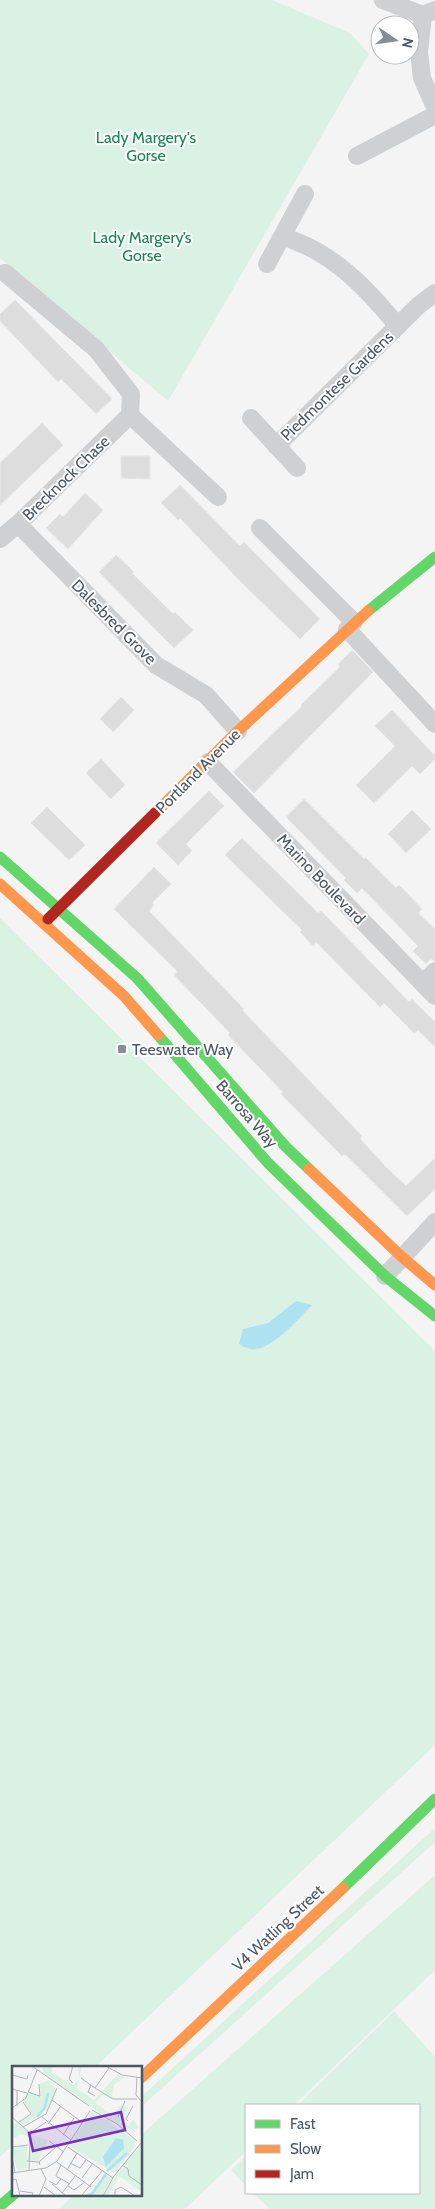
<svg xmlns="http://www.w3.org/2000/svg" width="435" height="2209" font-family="Cabin,sans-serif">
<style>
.green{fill:#d9f2e3}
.water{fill:#aee2f0}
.building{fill:#ddddde;stroke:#e5e6e7}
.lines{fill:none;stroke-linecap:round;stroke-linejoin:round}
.street{stroke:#ced0d2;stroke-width:18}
.fast{stroke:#63d668;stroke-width:11}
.slow{stroke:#ff974d;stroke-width:11}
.jam{stroke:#b3261e;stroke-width:11}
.poi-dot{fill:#868d94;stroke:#fff;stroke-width:2}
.labels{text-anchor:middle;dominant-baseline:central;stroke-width:4;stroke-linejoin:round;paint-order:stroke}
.park-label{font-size:16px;fill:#17864f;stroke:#fff}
.street-label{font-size:16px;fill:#4a5661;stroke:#fff}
.poi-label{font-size:16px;fill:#4a5661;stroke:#fff;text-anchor:start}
.inset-river{fill:none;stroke:#aee2f0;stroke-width:2.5}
.inset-road{fill:none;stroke:#b0b5b9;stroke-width:1}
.view{fill:#7b2cbf;fill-opacity:0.15;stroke:#7b2cbf;stroke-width:2.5}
.inset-edge{fill:none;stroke:#4a5661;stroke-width:2.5}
</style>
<rect width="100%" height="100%" fill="#f4f4f4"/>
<g class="green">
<polygon points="0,0 272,0 350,33 369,54 168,401 0,258"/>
<polygon points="0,918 435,1351 435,1745 94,2068 14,2068 14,2144 0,2157"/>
<polygon points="435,1828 435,1842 141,2107 141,2097"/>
<polygon points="435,1875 435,1970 294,2105 246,2105 246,2151 185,2209 59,2209 74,2195 141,2195 141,2135"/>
<polygon points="394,2011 435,2057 435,2209 270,2209 253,2193 419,2193 419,2105 298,2105"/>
<polygon points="246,2156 246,2186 231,2170"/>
</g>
<path class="water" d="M296,1301L312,1305C299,1318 270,1353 250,1349C246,1348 242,1346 239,1344L243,1329L268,1323Z"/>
<g class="building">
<polygon points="15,300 112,399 96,414 61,379 58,382 0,321 0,314"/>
<polygon points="42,423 63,445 0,505 0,463"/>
<polygon points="121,456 150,456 150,479 121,478"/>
<polygon points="180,485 240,546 244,542 320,619 300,639 242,583 180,518 178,520 161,503"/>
<polygon points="85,493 103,510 68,549 46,528 60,514 63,517"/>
<polygon points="116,555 134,572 132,573 173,614 175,612 193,630 174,648 99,572"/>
<polygon points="352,650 373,672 254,793 233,772 302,706 301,705 340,667 338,664"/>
<polygon points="121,697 134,710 113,732 100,719"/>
<polygon points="392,710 435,756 435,759 420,774 412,766 374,803 356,785 395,746 375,726"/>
<polygon points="101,759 125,785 111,799 86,773"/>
<polygon points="209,791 224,806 186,844 192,851 178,865 156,843"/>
<polygon points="304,799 364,859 366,858 396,888 399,885 422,909 418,913 435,929 435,961 431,959 426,964 413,951 418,946 362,888 357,893 344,880 346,878 286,817"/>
<polygon points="47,807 85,845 69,860 31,823"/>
<polygon points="412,810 431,829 406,853 388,834"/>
<polygon points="242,838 318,913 321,911 409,1002 412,999 435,1022 435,1047 418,1030 414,1033 384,1003 380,1007 316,942 313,946 300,932 302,930 225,855"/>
<polygon points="154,867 171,884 152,903 154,905 149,911 244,1009 242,1010 362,1136 360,1139 386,1167 406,1186 435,1158 435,1189 407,1216 345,1154 342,1156 281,1094 283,1092 228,1035 230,1033 174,975 178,972 114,909"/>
</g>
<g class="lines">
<g class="street">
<polyline points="383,0 423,15 435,10"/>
<polyline points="423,15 419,52 422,78 435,107"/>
<polyline points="357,156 435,115"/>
<path d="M283,236C294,241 307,245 318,252C351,271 374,298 398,326"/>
<polyline points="267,264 305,194"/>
<polyline points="5,273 96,349 131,394 130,415 218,497"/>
<polyline points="251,418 297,468"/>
<polyline points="276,446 419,305 435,293"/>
<polyline points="18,524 156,665 206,695 238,731"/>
<polyline points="260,528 354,622"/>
<polyline points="0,539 18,524 130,415"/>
<polyline points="347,629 435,724"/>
<polyline points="208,762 435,996"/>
<polyline points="423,983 435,971"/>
<polyline points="385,1276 435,1222"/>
</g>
<g class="fast">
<polyline points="368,611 435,557"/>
<polyline points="0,857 137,978 286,1147 309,1169"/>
<polyline points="158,1035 268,1163 385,1276 435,1316"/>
<polyline points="343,1888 435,1799"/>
<polyline points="0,2206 14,2194"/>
</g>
<g class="slow">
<polyline points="155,813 238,731 368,611"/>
<polyline points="0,884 124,996 158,1035"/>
<polyline points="309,1169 402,1257 435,1285"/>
<polyline points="141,2078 343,1888"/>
</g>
<polyline class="jam" points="48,919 155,813"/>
</g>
<rect class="poi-dot" x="117" y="1044" width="10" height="10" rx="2.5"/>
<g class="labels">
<g class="park-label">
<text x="146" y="137">Lady Margery's<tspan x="146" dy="18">Gorse</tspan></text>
<text x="142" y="237">Lady Margery’s<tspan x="142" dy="18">Gorse</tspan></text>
</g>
<g class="street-label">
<text transform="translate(337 386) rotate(-44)">Piedmontese Gardens</text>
<text transform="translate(66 478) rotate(-44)">Brecknock Chase</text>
<text transform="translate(114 622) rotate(45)">Dalesbred Grove</text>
<text transform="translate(198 771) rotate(-45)">Portland Avenue</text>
<text transform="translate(321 879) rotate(46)">Marino Boulevard</text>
<text transform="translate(247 1114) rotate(49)">Barrosa Way</text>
<text transform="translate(278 1928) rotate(-43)">V4 Watling Street</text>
</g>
<g class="poi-label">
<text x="132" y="1049">Teeswater Way</text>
</g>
</g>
<g transform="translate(12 2066)">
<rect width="130" height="130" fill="#f4f4f4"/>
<path d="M31,0H40V6L61,20L67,13L66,0H70L65,23L82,34L106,8L113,11L102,19L100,32L91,29L83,37L101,49L108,40L116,41L109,55L117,60L121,53L127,62L117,64L86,43L118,66L84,44L31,7ZM37,14L44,24L36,43L10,59L8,56L20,49L11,35L16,26L29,30L28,18ZM80,45L123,74V80L102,107L57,80ZM5,56L17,67L16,71L10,68L0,73V59ZM20,69L36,74L26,95L16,94ZM130,78V130V126L107,110L96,130H92L108,103L114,101V95ZM15,79L16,102L5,104L0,82ZM93,107L99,113L90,130H81L79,126Z" fill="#d9f2e3"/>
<path d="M104,72L111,74L112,82L94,101L91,91Z" fill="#aee2f0"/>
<path class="inset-river" d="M25,51L33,41L36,27M95,105L115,87M74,130L81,127L94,108"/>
<path class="inset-road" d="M20,0L77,40M94,0L110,9L130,12M97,2L83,22L101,33H125M0,9L15,13L16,9M125,11L124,29L130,36M69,12L83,22M61,17L57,13L61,0M79,19L76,26L83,30M0,23L15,27M5,24V40M16,26L28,30L27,18M40,34L71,57M0,42L14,32L25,4M80,44L105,58L125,75M0,51L18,67L17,105M30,51L59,74M106,51L113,35M116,55L114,53L121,40M7,56L19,48L11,36M36,58L49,40M11,61L34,48L45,22M18,67L34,56M51,69L62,52M37,75L52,86M0,81L16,79M56,81L101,112M0,90L3,107M15,95L27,96L28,99M27,96L45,80M45,96L79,121M58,97L68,102L74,94M49,99L44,110L58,118M110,99L116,103L117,110L130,119M55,104L65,87M0,107L34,102L45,95L78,45M70,112L81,97M0,114L4,113L8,130M37,115L44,119L49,113M40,118L54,130M56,120L62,124L73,116M32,121L44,130M8,125L21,127L20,130M50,127L64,109M70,129L91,104M27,130L34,113L29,103M91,130L102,110L129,77M103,130V124L109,121L123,130"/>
<path class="view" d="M109,46L113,64L21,85L17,67Z"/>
<rect width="130" height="130" class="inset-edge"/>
</g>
<rect x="245" y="2104" width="175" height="90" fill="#ffffff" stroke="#b7bbc0"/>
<rect x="255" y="2120" width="25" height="8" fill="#63d668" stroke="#b7bbc0"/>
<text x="290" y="2129" font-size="15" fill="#4a5661">Fast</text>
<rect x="255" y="2145" width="25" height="8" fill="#ff974d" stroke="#b7bbc0"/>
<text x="290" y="2154" font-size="15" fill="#4a5661">Slow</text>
<rect x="255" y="2170" width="25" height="8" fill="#b3261e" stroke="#b7bbc0"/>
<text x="290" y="2179" font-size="15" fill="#4a5661">Jam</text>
<g transform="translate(395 40) rotate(103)"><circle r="24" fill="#ffffff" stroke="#b7bbc0"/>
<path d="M0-4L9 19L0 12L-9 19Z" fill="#868d94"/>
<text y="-8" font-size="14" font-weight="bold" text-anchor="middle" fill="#4a5661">N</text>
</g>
</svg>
